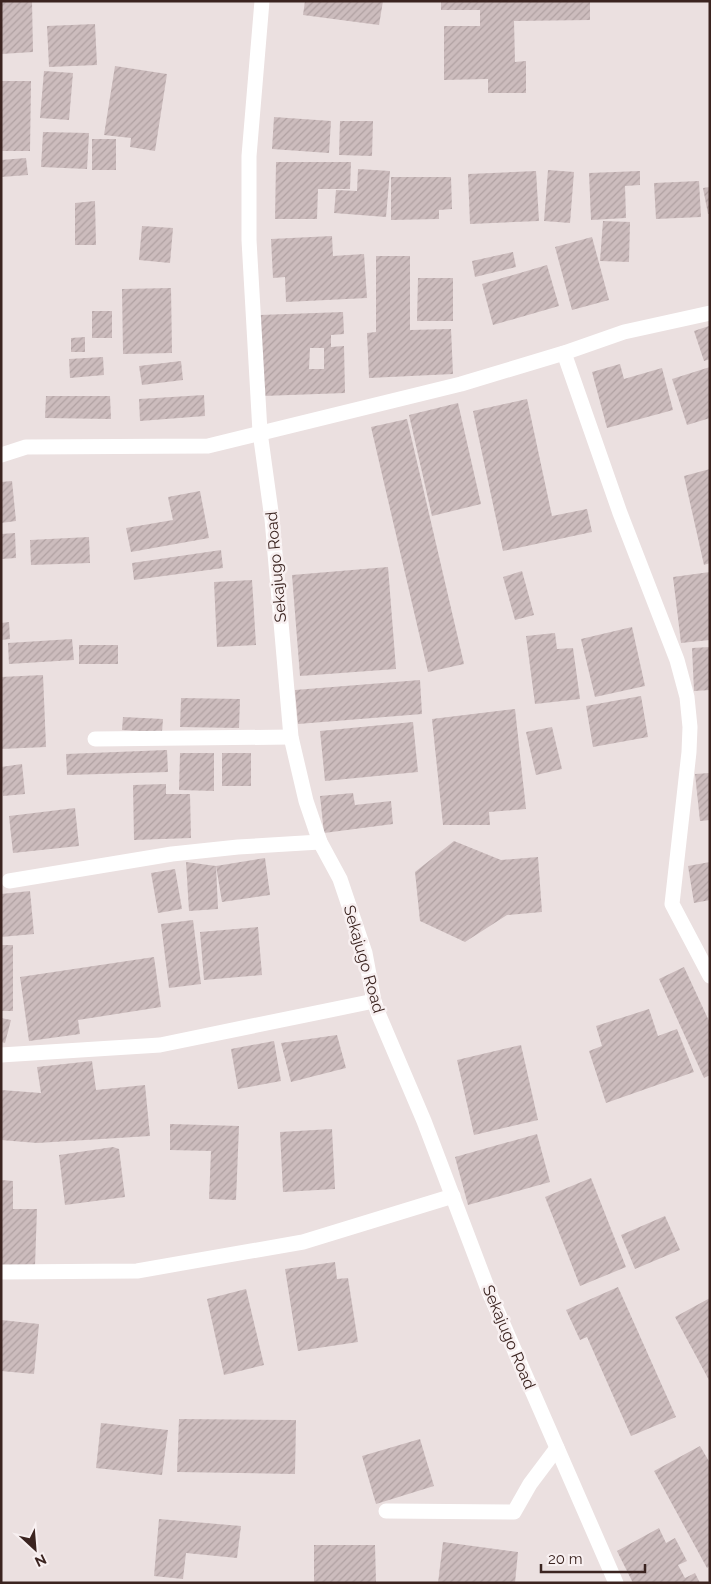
<svg xmlns="http://www.w3.org/2000/svg" width="711" height="1584" font-family="Raleway,sans-serif">
<style>
.building{fill:url(#building-hatch);fill-rule:evenodd}
.lines{fill:none;stroke-linecap:round;stroke-linejoin:round}
.minor{stroke:#fff;stroke-width:15}
.labels{text-anchor:middle;dominant-baseline:central;stroke-width:5;stroke-linejoin:round;paint-order:stroke}
.street-label{font-size:16px;fill:#3b2420;stroke:#f8f0f1}
</style>
<defs>
<pattern id="building-hatch" width="6" height="6" patternUnits="userSpaceOnUse" patternTransform="scale(1.25)"><rect width="6" height="6" fill="#ccbcbd"/><path d="M-1 1l2-2M0 6l6-6M5 7l2-2" fill="none" stroke="#b0a1a2"/></pattern>
</defs>
<rect width="100%" height="100%" fill="#ebe0e0"/>
<g class="building">
<polygon points="1,1 32,1 33,52 1,54"/>
<polygon points="305,1 383,1 379,25 303,15"/>
<polygon points="441,1 590,1 590,20 514,21 515,62 526,61 526,93 488,93 488,79 444,80 444,26 480,26 480,10 441,10"/>
<polygon points="95,24 97,65 49,67 47,26"/>
<polygon points="115,66 167,74 155,151 130,147 131,138 104,135"/>
<polygon points="44,71 73,73 69,120 40,118"/>
<polygon points="1,81 31,81 30,151 1,151"/>
<polygon points="274,117 331,121 329,153 272,149"/>
<polygon points="340,121 373,121 372,156 339,155"/>
<polygon points="43,132 89,133 87,169 41,167"/>
<rect x="92" y="139" width="24" height="31"/>
<polygon points="26,158 28,175 1,177 1,160"/>
<polygon points="276,162 351,162 350,189 318,189 317,219 275,219"/>
<polygon points="358,169 390,171 386,217 334,213 336,190 357,191"/>
<polygon points="548,170 574,172 570,223 544,221"/>
<polygon points="536,171 539,221 470,224 468,174"/>
<polygon points="640,171 640,185 625,186 626,218 591,220 589,173"/>
<polygon points="391,177 451,177 452,209 439,210 439,219 391,220"/>
<polygon points="699,181 701,217 656,219 654,183"/>
<polygon points="710,187 710,213 708,214 703,188"/>
<polygon points="95,201 96,245 75,245 75,203"/>
<polygon points="603,221 630,222 629,262 600,261"/>
<polygon points="142,226 173,228 170,263 139,260"/>
<polygon points="332,236 333,256 364,254 367,298 286,302 285,277 273,278 271,239"/>
<polygon points="592,237 609,300 572,310 555,247"/>
<polygon points="513,252 516,267 475,277 472,261"/>
<polygon points="376,256 410,256 410,330 451,329 453,374 369,378 367,333 376,332"/>
<polygon points="547,265 559,306 493,325 482,284"/>
<polygon points="418,278 453,278 453,321 417,321"/>
<polygon points="171,288 172,353 123,354 122,289"/>
<rect x="92" y="311" width="20" height="27"/>
<path d="M343,312L344,334L331,335V347L344,346L345,393L263,396L260,315ZM310,348H324V369H309Z"/>
<polygon points="709,326 710,359 704,361 694,331"/>
<polygon points="85,337 85,352 71,352 71,338"/>
<polygon points="103,357 104,375 70,378 69,359"/>
<polygon points="181,361 183,380 142,385 139,366"/>
<polygon points="620,364 624,379 662,368 673,410 607,428 592,372"/>
<polygon points="710,367 710,418 687,425 672,379"/>
<polygon points="204,395 205,416 140,421 139,399"/>
<polygon points="46,396 110,396 111,419 45,418"/>
<polygon points="527,399 552,516 587,509 592,532 503,551 473,411"/>
<polygon points="458,403 481,504 432,516 409,415"/>
<polygon points="407,419 464,664 428,672 371,427"/>
<polygon points="710,469 710,563 704,565 684,476"/>
<polygon points="12,481 16,521 1,523 1,482"/>
<polygon points="200,491 209,538 131,552 126,528 173,520 168,497"/>
<polygon points="15,533 16,558 1,559 1,534"/>
<polygon points="89,537 90,563 31,565 30,540"/>
<polygon points="221,550 223,568 134,580 132,563"/>
<polygon points="388,567 396,669 300,676 292,575"/>
<polygon points="522,571 534,615 515,620 503,577"/>
<polygon points="710,572 710,640 681,643 673,577"/>
<polygon points="252,580 256,645 217,647 214,582"/>
<polygon points="9,622 10,639 1,640 1,623"/>
<polygon points="632,627 645,686 595,697 581,639"/>
<polygon points="555,633 557,649 573,648 580,699 535,704 526,636"/>
<polygon points="72,639 74,660 9,664 8,643"/>
<rect x="79" y="645" width="39" height="19"/>
<polygon points="710,647 710,690 694,691 692,648"/>
<polygon points="43,675 46,747 1,749 1,677"/>
<polygon points="420,680 422,714 298,724 295,690"/>
<polygon points="641,696 648,737 593,747 586,706"/>
<polygon points="181,698 240,699 239,728 180,727"/>
<polygon points="515,709 526,809 489,812 490,825 443,825 432,719"/>
<polygon points="123,717 163,719 162,732 122,730"/>
<polygon points="413,722 418,772 325,781 320,731"/>
<polygon points="552,727 562,769 536,775 526,732"/>
<polygon points="167,750 168,772 67,775 66,754"/>
<polygon points="180,753 214,753 214,791 179,790"/>
<rect x="222" y="753" width="29" height="33"/>
<polygon points="22,764 25,794 3,796 1,767"/>
<polygon points="710,773 710,820 700,821 695,774"/>
<polygon points="166,784 166,794 190,794 191,838 134,840 133,785"/>
<polygon points="353,793 355,805 391,801 393,824 324,833 320,796"/>
<polygon points="75,808 79,846 13,853 9,816"/>
<polygon points="454,841 501,860 538,857 542,912 507,915 465,942 420,921 415,872"/>
<polygon points="265,858 270,895 222,902 216,866"/>
<polygon points="186,862 216,866 218,909 189,911"/>
<polygon points="710,862 710,900 694,903 688,866"/>
<polygon points="175,869 182,909 158,913 151,873"/>
<polygon points="30,891 34,934 1,937 1,894"/>
<polygon points="193,920 201,984 169,988 161,924"/>
<polygon points="258,927 262,975 204,980 200,932"/>
<rect x="1" y="945" width="12" height="66"/>
<polygon points="154,957 161,1007 78,1020 80,1034 29,1041 20,977"/>
<polygon points="684,967 710,1023 710,1075 704,1078 659,979"/>
<polygon points="649,1009 658,1036 677,1029 694,1072 606,1103 589,1051 602,1046 596,1026"/>
<polygon points="1,1018 11,1020 5,1043 1,1042"/>
<polygon points="337,1035 346,1068 291,1082 281,1043"/>
<polygon points="274,1041 281,1081 238,1089 231,1049"/>
<polygon points="521,1045 538,1120 474,1135 457,1060"/>
<polygon points="92,1061 96,1090 145,1085 150,1136 37,1143 1,1140 1,1090 41,1093 37,1067"/>
<polygon points="170,1124 239,1126 236,1200 209,1199 211,1151 170,1150"/>
<polygon points="332,1129 335,1189 283,1192 280,1132"/>
<polygon points="537,1134 550,1182 468,1205 455,1157"/>
<polygon points="113,1147 119,1149 125,1197 65,1205 59,1155"/>
<polygon points="591,1178 626,1267 580,1286 545,1197"/>
<polygon points="1,1180 13,1181 13,1209 37,1209 35,1266 1,1265"/>
<polygon points="665,1216 680,1250 635,1269 621,1235"/>
<polygon points="335,1262 337,1279 348,1278 358,1342 298,1351 285,1269"/>
<polygon points="618,1287 676,1417 631,1436 587,1337 580,1340 566,1310"/>
<polygon points="246,1289 264,1365 224,1375 207,1299"/>
<polygon points="710,1298 710,1382 675,1317"/>
<polygon points="1,1320 39,1324 34,1374 1,1371"/>
<polygon points="179,1419 296,1420 295,1474 177,1472"/>
<polygon points="101,1423 168,1430 162,1475 96,1468"/>
<polygon points="420,1439 434,1486 376,1504 362,1456"/>
<polygon points="700,1446 710,1463 710,1566 707,1568 654,1471"/>
<polygon points="159,1519 241,1526 237,1558 186,1553 183,1579 154,1576"/>
<polygon points="659,1528 666,1543 675,1538 687,1561 678,1565 685,1578 695,1573 700,1583 633,1583 617,1551"/>
<polygon points="443,1542 518,1552 515,1583 438,1583"/>
<polygon points="314,1545 375,1545 376,1583 314,1583"/>
</g>
<g class="lines">
<g class="minor">
<polyline points="262,1 249,156 249,240 260,432 272,519 291,737 306,801 320,842 340,879 365,953 374,1001 378,1013 424,1121 489,1292 616,1583"/>
<polyline points="564,353 620,513 677,660 687,697 690,727 689,752 672,904 710,976"/>
<polyline points="1,455 26,447 208,446 461,384 564,353 624,332 710,313"/>
<polyline points="95,739 291,737"/>
<polyline points="9,881 172,854 238,847 320,842"/>
<polyline points="1,1055 160,1045 374,1001"/>
<polyline points="1,1272 137,1271 303,1242 453,1196"/>
<polyline points="386,1511 514,1512 530,1484 557,1448"/>
</g>
</g>
<g class="labels">
<g class="street-label">
<text transform="translate(276 567) rotate(-95)">Sekajugo Road</text>
<text transform="translate(364 959) rotate(74)">Sekajugo Road</text>
<text transform="translate(509 1337) rotate(67)">Sekajugo Road</text>
</g>
</g>
<rect width="711" height="1584" fill="none" stroke="#3b2420" stroke-width="5"/>
<g transform="translate(35 1549) rotate(154)" stroke="#f8f0f1" stroke-width="4" paint-order="stroke">
<path d="M0-4L9 19L0 12L-9 19Z" fill="#3b2420"/>
<text y="-8" font-size="14" font-weight="bold" text-anchor="middle" fill="#3b2420">N</text>
</g>
<path d="M541 1564v8h104v-8" fill="none" stroke="#3b2420" stroke-width="2.5"/>
<text x="548" y="1564" font-size="15" fill="#3b2420" stroke="#f8f0f1" stroke-width="4" paint-order="stroke">20 m</text>
</svg>
